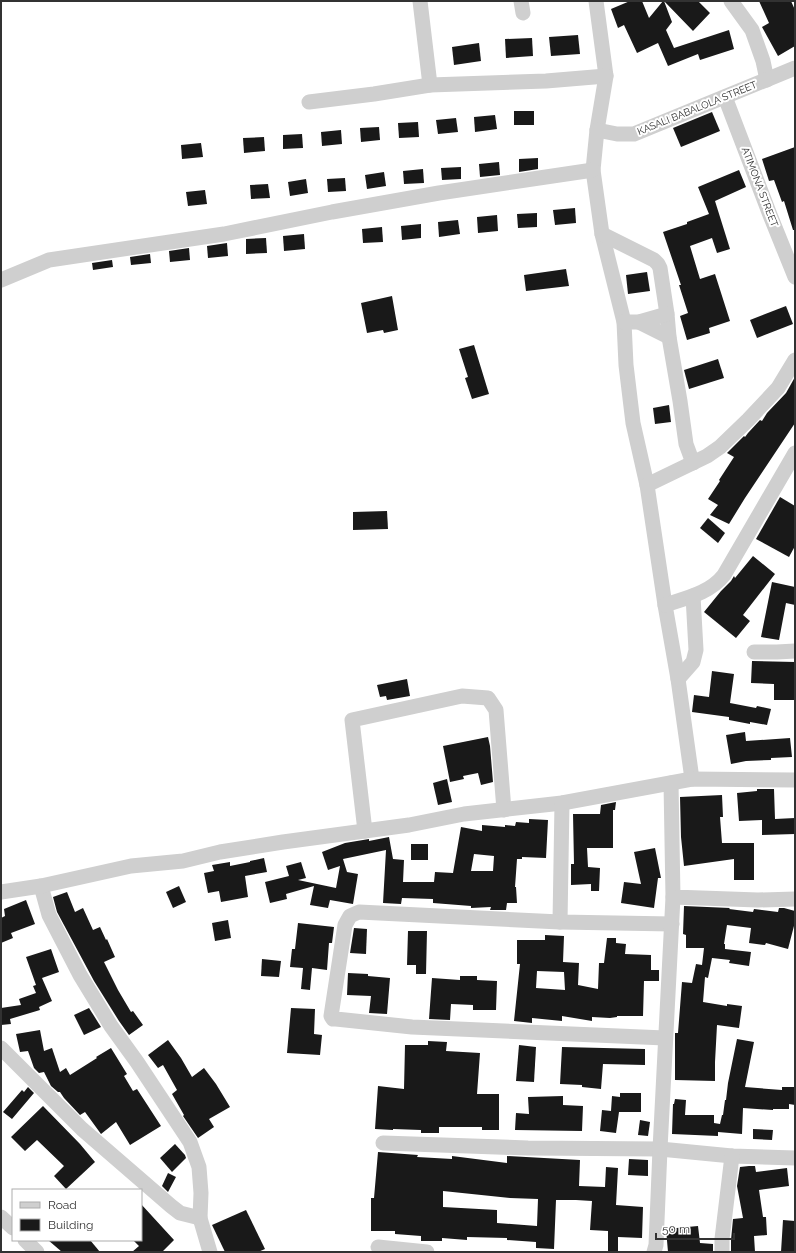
<svg xmlns="http://www.w3.org/2000/svg" width="796" height="1253" font-family="Raleway,sans-serif">
<style>
.building{fill:#191919;fill-rule:evenodd}
.lines{fill:none;stroke-linecap:round;stroke-linejoin:round}
.minor{stroke:#cfcfcf;stroke-width:15}
.labels{text-anchor:middle;dominant-baseline:central;stroke-width:4;stroke-linejoin:round;paint-order:stroke}
.street-label{font-size:10px;fill:#323232;stroke:#fff}
</style>
<rect width="100%" height="100%" fill="#fff"/>
<g class="building">
<polygon points="630,1 642,1 649,18 663,1 698,1 710,13 693,31 664,1 672,22 666,30 674,48 729,30 734,49 700,60 698,54 668,66 658,43 637,53 624,25 618,28 611,9"/>
<polygon points="759,1 791,1 795,10 795,46 778,56 762,27 769,23"/>
<polygon points="578,35 580,54 551,56 549,37"/>
<polygon points="532,38 533,56 506,58 505,39"/>
<polygon points="479,43 481,61 454,65 452,47"/>
<rect x="514" y="111" width="20" height="14"/>
<polygon points="712,112 720,131 681,147 673,128"/>
<polygon points="495,115 497,129 475,132 474,117"/>
<polygon points="456,118 458,132 438,134 436,120"/>
<polygon points="418,122 419,137 399,138 398,123"/>
<polygon points="379,127 380,140 361,142 360,128"/>
<polygon points="341,130 342,144 322,146 321,132"/>
<polygon points="302,134 303,148 283,149 283,135"/>
<polygon points="264,137 265,151 244,153 243,138"/>
<polygon points="201,143 203,157 182,159 181,145"/>
<polygon points="795,147 795,230 793,230 784,201 782,202 774,180 769,181 762,159"/>
<polygon points="538,158 538,169 519,172 519,159"/>
<polygon points="499,162 500,175 480,177 479,164"/>
<polygon points="461,167 461,179 442,180 441,168"/>
<polygon points="423,169 424,183 404,184 403,171"/>
<polygon points="739,170 746,187 715,201 730,249 717,253 712,238 690,246 700,279 715,274 730,321 709,328 710,333 687,340 680,316 688,313 679,285 681,285 663,232 687,224 687,222 709,214 698,187"/>
<polygon points="384,172 386,186 367,189 365,175"/>
<polygon points="345,178 346,191 328,192 327,179"/>
<polygon points="306,179 308,193 290,196 288,182"/>
<polygon points="268,184 270,198 251,199 250,185"/>
<polygon points="205,190 207,204 188,206 186,192"/>
<polygon points="575,208 576,223 555,225 553,210"/>
<polygon points="537,213 537,227 518,228 517,214"/>
<polygon points="497,215 498,231 478,233 477,217"/>
<polygon points="458,220 460,234 439,237 438,222"/>
<polygon points="421,224 421,238 402,240 401,226"/>
<polygon points="382,227 383,242 363,243 362,229"/>
<polygon points="304,234 305,249 284,251 283,236"/>
<polygon points="266,238 267,253 246,254 246,239"/>
<polygon points="227,243 228,256 208,258 207,246"/>
<polygon points="189,248 190,260 170,262 169,251"/>
<polygon points="150,254 151,263 131,265 130,257"/>
<polygon points="112,260 113,267 93,270 92,263"/>
<polygon points="566,269 569,286 526,291 524,275"/>
<polygon points="647,272 650,291 628,294 626,275"/>
<polygon points="392,296 398,330 384,333 383,330 367,333 361,303"/>
<polygon points="786,306 793,324 757,338 750,320"/>
<polygon points="474,345 489,394 472,399 465,378 468,377 459,349"/>
<polygon points="718,359 724,378 689,389 684,370"/>
<polygon points="795,377 795,423 745,498 729,524 710,515 718,505 708,499 720,481 719,480 734,457 727,453 744,436 745,437 748,433 760,420 762,421 767,413 786,393"/>
<polygon points="669,405 671,422 655,424 653,408"/>
<polygon points="780,497 795,506 795,546 789,557 756,539"/>
<polygon points="387,511 388,529 353,530 353,512"/>
<polygon points="708,518 725,533 718,543 700,528"/>
<polygon points="753,556 775,574 743,615 750,621 736,638 704,612 721,591 731,581 734,576 735,578"/>
<polygon points="772,582 795,587 795,605 786,603 779,640 761,637"/>
<polygon points="752,661 795,662 795,700 774,700 774,684 751,683"/>
<polygon points="712,671 734,674 730,703 756,708 757,706 771,709 767,725 750,722 750,724 729,720 729,717 692,712 694,695 709,697"/>
<polygon points="407,679 410,696 387,700 386,696 380,697 377,685"/>
<polygon points="745,732 746,741 790,738 792,757 771,758 771,760 746,761 731,764 726,735"/>
<polygon points="488,737 490,746 493,782 481,785 478,773 463,776 464,779 450,782 443,746"/>
<polygon points="447,779 452,802 438,805 433,783"/>
<polygon points="757,789 774,789 775,819 795,818 795,834 762,835 762,820 739,821 737,793 757,791"/>
<polygon points="722,795 723,817 720,817 722,843 754,843 754,880 734,880 734,859 684,866 681,837 680,797"/>
<polygon points="616,802 615,810 613,810 613,848 587,848 588,867 600,868 599,891 591,891 591,884 571,885 571,864 574,864 573,814 600,814 601,805"/>
<path d="M529,819L548,820L546,858L522,857V859H517L515,887H516L517,903H507L506,910H490L491,907L471,908V906L433,903V899L402,898L401,904L383,903L386,850L343,859L347,872L358,874L353,904L330,900L328,908L310,905L314,886L286,894L287,899L270,903L265,882L289,876L286,866L301,862L306,878L298,880L336,888L340,866L328,870L322,852L345,843L369,839V841L389,837L393,859L404,860L403,882H434L435,872L453,873L461,827L482,831V825L505,827V825L515,826L516,822L529,823ZM474,854L494,856L493,871H471Z"/>
<rect x="411" y="844" width="17" height="16"/>
<polygon points="655,848 661,878 658,878 654,908 621,903 624,882 641,884 634,852"/>
<polygon points="264,858 267,872 245,876 248,897 221,902 219,891 208,893 204,873 214,871 212,865 230,862 230,866 250,862 250,861"/>
<polygon points="179,886 186,902 173,908 166,892"/>
<polygon points="67,892 75,912 83,908 93,930 100,927 106,940 107,939 115,957 104,962 118,990 131,1012 133,1011 143,1025 129,1035 119,1021 94,981 57,912 53,897"/>
<polygon points="26,900 35,924 11,933 13,938 1,943 1,918 5,916 4,909"/>
<polygon points="684,906 730,908 729,909 753,912 754,909 778,912 779,908 784,908 795,911 795,922 788,949 766,943 765,945 749,943 751,928 727,925 724,944 725,944 725,949 751,952 749,966 729,963 730,960 712,958 708,978 705,977 703,1002 727,1006 727,1004 742,1006 739,1028 717,1025 715,1062 715,1081 675,1080 675,1033 678,1033 682,982 692,983 696,964 702,965 704,948 686,948 686,935 683,934"/>
<polygon points="228,920 231,938 215,941 212,923"/>
<polygon points="298,923 334,927 332,943 329,943 327,970 312,968 310,990 301,989 303,968 290,967 292,949 295,949"/>
<polygon points="354,928 367,929 366,954 350,953"/>
<polygon points="408,931 427,931 426,974 416,974 416,965 407,965"/>
<path d="M545,935L564,936L563,962L579,963L578,985L598,989L599,963H604L607,938H616V943L626,944L625,954L651,955V970H659V981H644L643,1016H617V1017L610,1018L592,1017V1021L562,1016V1021L532,1018V1023L514,1021L520,964H517V940H545ZM537,971L564,972L565,990L536,988Z"/>
<polygon points="51,949 59,972 42,978 52,1001 39,1007 40,1010 10,1019 11,1024 1,1025 1,1008 21,1005 19,999 36,993 33,986 36,985 26,957"/>
<polygon points="262,959 281,961 279,977 261,976"/>
<polygon points="348,973 368,974 368,976 390,978 387,1014 369,1013 371,996 347,995"/>
<polygon points="460,976 477,976 477,980 497,981 496,1010 473,1010 473,1005 451,1004 450,1020 429,1019 432,978 460,980"/>
<polygon points="89,1008 101,1027 84,1035 74,1015"/>
<polygon points="291,1008 315,1009 314,1034 322,1035 320,1055 287,1053"/>
<polygon points="40,1030 44,1051 52,1048 60,1072 66,1068 70,1075 97,1058 96,1057 111,1048 127,1074 124,1076 133,1091 137,1089 161,1126 130,1145 116,1122 101,1134 85,1112 80,1115 64,1098 60,1092 58,1092 51,1086 44,1072 39,1073 34,1068 28,1051 20,1052 16,1034"/>
<polygon points="737,1039 754,1042 745,1087 782,1090 782,1087 795,1087 795,1105 789,1104 789,1109 773,1109 773,1110 743,1108 742,1134 718,1132 718,1136 672,1134 673,1104 674,1104 675,1099 686,1100 685,1115 714,1115 714,1123 720,1124 722,1115 723,1115 725,1100 726,1100 728,1083"/>
<polygon points="168,1040 181,1058 192,1077 204,1068 216,1084 230,1107 209,1119 214,1127 198,1138 183,1116 184,1115 172,1094 177,1090 163,1065 158,1068 148,1055"/>
<polygon points="428,1041 447,1042 446,1051 480,1053 477,1094 499,1094 499,1130 482,1130 482,1127 439,1127 439,1133 421,1133 421,1130 393,1129 393,1130 375,1129 378,1086 404,1089 405,1045 428,1045"/>
<polygon points="519,1045 536,1047 534,1082 516,1081"/>
<polygon points="562,1047 645,1049 645,1065 603,1064 601,1089 582,1087 582,1085 560,1084"/>
<polygon points="28,1087 34,1093 12,1119 3,1112 22,1090 24,1092"/>
<polygon points="620,1093 641,1093 641,1112 619,1112 616,1133 600,1131 602,1110 611,1111 612,1096 620,1097"/>
<polygon points="563,1096 563,1105 583,1106 582,1131 515,1130 516,1113 529,1114 528,1097"/>
<polygon points="43,1106 80,1144 95,1162 66,1189 54,1176 64,1166 37,1140 25,1151 11,1137"/>
<polygon points="640,1120 650,1122 648,1136 638,1135"/>
<polygon points="753,1129 773,1130 772,1140 753,1139"/>
<polygon points="175,1144 185,1155 186,1158 172,1172 160,1158"/>
<path d="M378,1152L418,1155L417,1157L452,1159V1156L507,1163V1156L580,1160L579,1186L605,1187L606,1167L618,1168L616,1205L643,1207L642,1238L618,1237V1251H608V1231L590,1230L592,1201L576,1200H556L554,1249L536,1248V1242L507,1240V1238L467,1237V1240L442,1238V1241H421V1236L395,1234V1231H371V1198H374ZM443,1191L510,1198L538,1199L537,1226L497,1223V1210L443,1207Z"/>
<polygon points="629,1159 648,1160 648,1176 628,1175"/>
<polygon points="749,1166 755,1166 756,1172 787,1168 789,1186 759,1190 763,1217 766,1217 767,1235 754,1236 755,1252 731,1252 731,1240 733,1219 743,1218 737,1186 740,1167"/>
<polygon points="168,1173 176,1177 168,1192 162,1186"/>
<polygon points="141,1204 174,1240 162,1252 132,1252 139,1246 133,1240 141,1240"/>
<polygon points="246,1210 265,1249 258,1252 225,1252 212,1225"/>
<polygon points="783,1220 795,1221 795,1252 781,1252"/>
<polygon points="698,1226 700,1243 713,1244 713,1252 668,1252 666,1229"/>
<polygon points="48,1240 90,1240 100,1252 62,1252"/>
</g>
<g class="lines">
<g class="minor">
<polyline points="420,1 430,85"/>
<polyline points="521,1 523,13"/>
<polyline points="596,1 606,76 597,130 593,170 602,234 624,322 626,365 633,423 647,485 665,605 678,679 692,779"/>
<polyline points="731,1 752,30 763,61 767,80"/>
<polyline points="725,97 770,215 795,277"/>
<polyline points="309,102 374,94 430,85 546,81 606,76"/>
<polyline points="597,130 617,134 634,134 795,68"/>
<polyline points="602,234 654,260 658,264 660,268 667,314 669,337 680,401 686,444 693,463"/>
<polyline points="1,280 49,260 224,234 332,212 439,193 593,170"/>
<polyline points="624,322 639,322 667,314"/>
<polyline points="639,322 669,337"/>
<polyline points="647,485 707,456 720,447 748,420 778,388 795,360"/>
<path d="M665,605C686,598 710,593 724,575L795,453"/>
<polyline points="754,652 777,652 795,651"/>
<polyline points="678,679 693,662 696,650 693,596"/>
<polyline points="671,783 673,897 758,900 795,899"/>
<polyline points="365,831 352,720 462,696 488,698 496,710 504,810"/>
<polyline points="41,886 49,915 80,975 111,1026 137,1062 190,1142 199,1167 201,1193 200,1218 210,1252"/>
<polyline points="1,892 41,886 131,866 183,861 220,852 283,842 409,825 464,814 562,803 692,779 795,780"/>
<polyline points="560,922 562,803"/>
<polyline points="665,1038 412,1027 336,1019 333,1019 331,1016 345,925 350,916 359,912 560,922 672,924"/>
<polyline points="1,1048 82,1129 171,1206 180,1213 200,1218"/>
<polyline points="383,1143 528,1148 660,1149 732,1156 795,1158"/>
<polyline points="1,1217 13,1228"/>
<polyline points="25,1240 37,1252"/>
<polyline points="378,1247 427,1252"/>
<polyline points="654,1252 656,1245 660,1149 673,897"/>
<polyline points="722,1252 722,1239 732,1156"/>
</g>
</g>
<g class="labels">
<g class="street-label">
<text transform="translate(697 108) rotate(-22)">KASALI BABALOLA STREET</text>
<text transform="translate(760 187) rotate(69)">ATIMONA STREET</text>
</g>
</g>
<rect width="796" height="1253" fill="none" stroke="#323232" stroke-width="4"/>
<rect x="12" y="1189" width="130" height="52" fill="#ffffff" stroke="#adadad"/>
<rect x="20" y="1202" width="20" height="6" fill="#cfcfcf" stroke="#adadad"/>
<text x="48" y="1209" font-size="12" fill="#323232">Road</text>
<rect x="20" y="1219" width="20" height="12" fill="#191919" stroke="#adadad"/>
<text x="48" y="1229" font-size="12" fill="#323232">Building</text>
<path d="M656 1233v6h78v-6" fill="none" stroke="#323232" stroke-width="2"/>
<text x="662" y="1233" font-size="12" fill="#323232" stroke="#ffffff" stroke-width="3" paint-order="stroke">50 m</text>
</svg>
